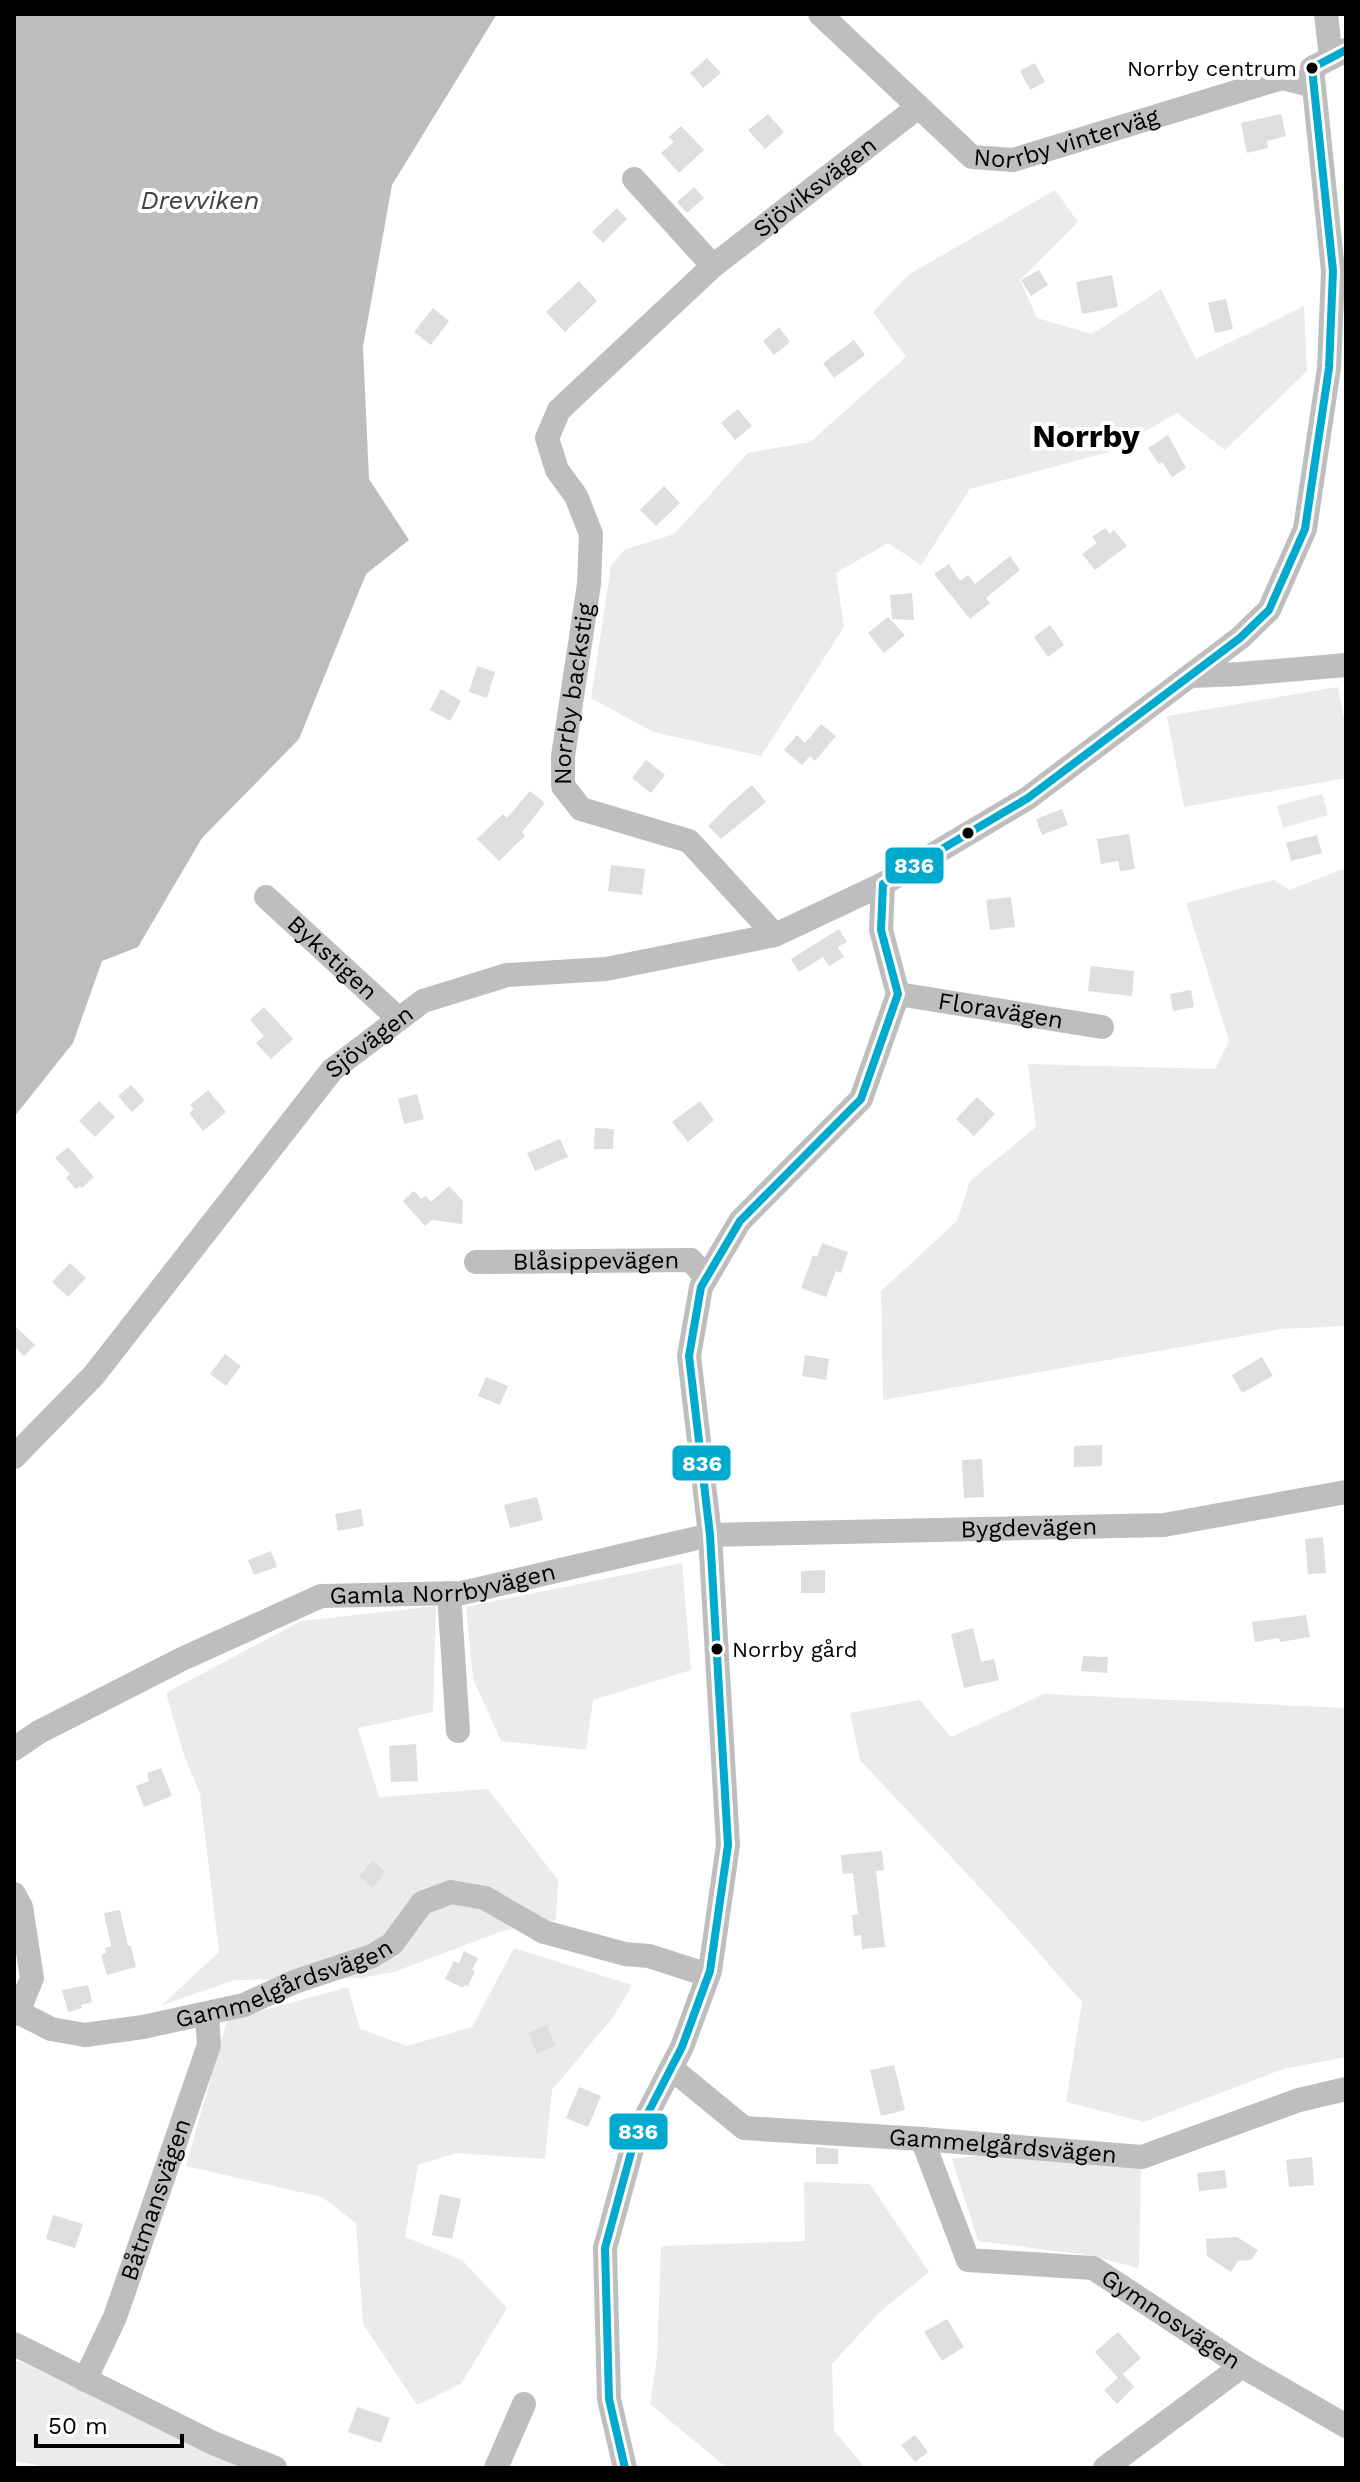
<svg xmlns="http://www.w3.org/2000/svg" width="1360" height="2482" font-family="'Work Sans',sans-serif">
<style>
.green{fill:#ebebeb}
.water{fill:#bdbdbd}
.building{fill:#dedede}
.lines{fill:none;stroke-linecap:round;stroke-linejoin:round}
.minor{stroke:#bebebe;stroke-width:24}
.bus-1-casing{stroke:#fff;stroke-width:14}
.bus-1{stroke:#00a9ce;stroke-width:8}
.bus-dot{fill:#000;stroke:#fff;stroke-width:3}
.labels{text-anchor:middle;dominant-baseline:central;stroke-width:8;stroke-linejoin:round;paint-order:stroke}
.bus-label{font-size:22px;fill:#000;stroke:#fff;text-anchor:end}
.street-label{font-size:24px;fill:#000;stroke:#fff}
.water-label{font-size:26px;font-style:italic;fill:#424242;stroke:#fff}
.district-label{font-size:32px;font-weight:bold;fill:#000;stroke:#fff}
.line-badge{stroke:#fff;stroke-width:3}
.badge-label{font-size:22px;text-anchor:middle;font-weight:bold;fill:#fff}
</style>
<rect width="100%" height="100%" fill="#fff"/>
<g class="green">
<polygon points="1055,190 1078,222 1020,280 1037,318 1092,334 1161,289 1196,359 1304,306 1307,371 1225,450 1177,413 1109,452 970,489 921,565 888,543 836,573 844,627 761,756 653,732 591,698 611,566 624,550 674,534 748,453 810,442 906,357 873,312 908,275"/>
<polygon points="1338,687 1346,729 1346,778 1184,807 1167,716"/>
<polygon points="1322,794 1328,815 1283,828 1277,806"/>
<polygon points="1346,868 1346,1326 1282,1329 883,1400 881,1291 957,1221 970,1181 1036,1127 1028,1064 1215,1069 1229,1041 1186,903 1274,880 1289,890"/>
<polygon points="682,1563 691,1670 593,1700 586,1750 501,1741 473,1679 466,1607"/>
<polygon points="436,1606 433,1712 358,1728 379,1797 488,1789 558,1880 556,1920 502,1931 394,1972 361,1978 235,1980 162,2005 219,1952 200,1794 184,1755 166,1693 301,1621"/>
<polygon points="1044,1694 1346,1708 1346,2057 1283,2069 1144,2122 1066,2102 1082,2002 999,1908 860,1760 850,1713 920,1700 951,1737"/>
<polygon points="514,1948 632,1985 614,2016 552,2090 545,2159 456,2153 418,2165 405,2237 462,2260 507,2308 461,2384 417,2405 363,2324 356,2223 322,2197 186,2166 227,2020 348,1987 360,2029 407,2046 472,2027"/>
<polygon points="991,2154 1141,2165 1139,2268 1087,2255 978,2241 952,2159"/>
<polygon points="804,2182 870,2184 929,2272 880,2312 832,2364 834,2430 865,2468 727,2468 650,2404 657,2358 661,2246 805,2241"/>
<polygon points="14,2359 246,2468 55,2468 14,2461"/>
</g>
<polygon class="water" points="14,14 497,14 392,185 363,347 369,479 409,540 366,574 299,739 202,838 138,947 102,961 73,1043 14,1117"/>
<g class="building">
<polygon points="707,58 721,73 703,88 690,73"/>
<polygon points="1035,63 1045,82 1030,90 1020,71"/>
<polygon points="768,114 784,132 765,149 748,130"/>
<polygon points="1281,114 1286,136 1267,141 1268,148 1247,153 1241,123"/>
<polygon points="681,126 704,150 679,173 661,153 674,142 669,137"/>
<polygon points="694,187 704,198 687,213 677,202"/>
<polygon points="617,208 627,219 603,243 592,232"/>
<polygon points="1039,270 1048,285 1031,296 1021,280"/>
<polygon points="1112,275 1118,307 1082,314 1076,282"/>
<polygon points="579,281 597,301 565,332 546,312"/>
<polygon points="1226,299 1233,329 1215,333 1208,303"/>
<polygon points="433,308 449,321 431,345 414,332"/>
<polygon points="779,327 790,342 774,355 763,341"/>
<polygon points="854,340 865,355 834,378 823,363"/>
<polygon points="738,409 752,426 735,440 721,423"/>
<polygon points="1168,435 1186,468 1172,477 1162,462 1159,464 1148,448"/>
<polygon points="664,486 680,503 656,526 640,510"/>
<polygon points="1105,528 1110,534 1114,530 1127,546 1095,570 1082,554 1097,543 1092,537"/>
<polygon points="1010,556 1020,570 986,598 990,603 970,619 934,574 949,564 960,581 968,575 975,584"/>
<polygon points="912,593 914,620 892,619 890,595"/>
<polygon points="888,617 905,635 884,653 868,633"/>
<polygon points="1050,625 1064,645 1048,657 1034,637"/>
<polygon points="477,666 495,672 487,698 469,692"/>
<polygon points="441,689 461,701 450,721 430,710"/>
<polygon points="821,724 836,736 815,761 810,756 802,765 784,750 797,735 805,743"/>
<polygon points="646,760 665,775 651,793 632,778"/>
<polygon points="752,785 766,802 721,839 708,826 731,803"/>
<polygon points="530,791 545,803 522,832 525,836 499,861 477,839 503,814 507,818"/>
<polygon points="1062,809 1068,825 1042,835 1036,819"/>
<polygon points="1129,834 1135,869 1120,871 1118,861 1101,864 1097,839"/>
<polygon points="1317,835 1322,853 1291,861 1286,843"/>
<polygon points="611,865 645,869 642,895 608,891"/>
<polygon points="1011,897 1015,927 990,930 986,900"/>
<polygon points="839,929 847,942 838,947 844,957 829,966 823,957 799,972 791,959"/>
<polygon points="1091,966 1134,971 1132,996 1088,991"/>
<polygon points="1191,990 1194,1007 1173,1011 1170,994"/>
<polygon points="264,1007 293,1039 271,1059 256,1043 264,1036 250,1020"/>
<polygon points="131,1085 145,1100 132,1112 118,1096"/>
<polygon points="208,1090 226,1112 203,1131 189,1113 194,1109 190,1105"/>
<polygon points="417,1094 424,1119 404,1124 398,1099"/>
<polygon points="977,1097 995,1114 974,1136 956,1119"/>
<polygon points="99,1101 115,1117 95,1137 79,1121"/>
<polygon points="700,1101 714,1120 688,1142 672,1122"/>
<polygon points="595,1128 614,1129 613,1149 594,1149"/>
<polygon points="560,1139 568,1157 535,1171 527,1153"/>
<polygon points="68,1147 94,1177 82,1188 80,1186 76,1189 66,1178 70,1174 55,1158"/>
<polygon points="449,1186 463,1201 462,1224 432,1220 425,1226 403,1201 414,1191 421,1199 426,1196 431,1202"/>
<polygon points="822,1243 848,1252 841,1273 836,1271 826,1297 801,1288 813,1255 817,1257"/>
<polygon points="70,1263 86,1278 68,1297 52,1282"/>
<polygon points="14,1325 35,1345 24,1356 14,1346"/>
<polygon points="225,1354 241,1366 226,1386 210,1374"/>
<polygon points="805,1355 829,1359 826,1380 802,1376"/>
<polygon points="1262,1357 1273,1376 1242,1393 1232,1375"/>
<polygon points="486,1377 508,1386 500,1405 478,1396"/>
<polygon points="1102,1445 1102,1466 1074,1467 1074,1446"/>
<polygon points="982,1459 984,1497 964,1498 962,1460"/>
<polygon points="537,1497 543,1520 510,1528 504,1505"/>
<polygon points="361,1509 364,1526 338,1531 335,1514"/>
<polygon points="1323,1537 1326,1573 1308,1574 1305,1539"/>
<polygon points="271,1551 277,1567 254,1575 248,1560"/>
<polygon points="825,1570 825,1593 801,1593 801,1571"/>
<polygon points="1306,1615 1310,1637 1280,1642 1279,1638 1255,1642 1252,1622"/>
<polygon points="973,1628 981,1662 994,1659 999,1680 964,1688 951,1634"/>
<polygon points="1083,1656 1108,1657 1107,1673 1081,1671"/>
<polygon points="416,1744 418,1781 391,1782 389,1746"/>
<polygon points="161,1768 172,1796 144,1807 136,1786 149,1781 147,1773"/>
<polygon points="882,1851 884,1870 876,1871 885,1947 862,1949 861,1935 854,1936 852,1915 858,1914 853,1873 843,1874 841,1855"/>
<polygon points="373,1861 386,1872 372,1888 359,1876"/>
<polygon points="120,1910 128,1946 131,1946 136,1967 107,1975 101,1955 106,1953 105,1948 111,1946 104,1913"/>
<polygon points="464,1951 478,1958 472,1970 475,1971 468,1986 464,1985 463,1988 445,1979 454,1961 459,1963"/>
<polygon points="88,1985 92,2002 81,2005 82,2008 68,2012 62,1990"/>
<polygon points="547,2025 555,2046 537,2054 528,2033"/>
<polygon points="894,2065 905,2110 881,2116 870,2070"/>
<polygon points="579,2087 601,2096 588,2127 566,2118"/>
<polygon points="816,2147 838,2149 838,2164 816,2164"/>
<polygon points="1312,2157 1314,2185 1289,2187 1286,2160"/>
<polygon points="1225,2170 1227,2188 1199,2191 1197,2173"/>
<polygon points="440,2194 461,2199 452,2239 432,2235"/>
<polygon points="53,2215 83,2224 75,2248 46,2239"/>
<polygon points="1237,2237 1258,2250 1251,2260 1238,2261 1231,2272 1207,2256 1206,2239"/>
<polygon points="947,2319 964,2347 942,2361 924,2332"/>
<polygon points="1118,2332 1141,2358 1123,2374 1134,2387 1117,2404 1104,2390 1118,2378 1095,2352"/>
<polygon points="357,2407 390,2418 381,2443 348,2432"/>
<polygon points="915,2435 928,2452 915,2462 901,2445"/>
</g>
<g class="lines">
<g class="minor">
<path id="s1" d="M820,14L972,157L1013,160L1282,78L1313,86"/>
<polyline points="1326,14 1331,58"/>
<polyline points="634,179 713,266"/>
<polyline points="1191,676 1240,674 1346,665"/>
<path id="s2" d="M266,897L399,1019"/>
<path id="s3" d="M775,935L689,841L581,809L563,786V756L589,584L591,534L576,496L557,470L547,438L559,410L713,266L917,108"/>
<path id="s4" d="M898,994L1102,1027"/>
<path id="s5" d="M476,1262L691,1260L706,1278"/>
<path id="s6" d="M14,1457L94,1375L332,1070L423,1001L507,975L606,969L775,935L883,884"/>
<polyline points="449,1593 458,1731"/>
<path id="s7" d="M14,1749L39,1732L182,1659L321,1596L462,1593L710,1535L1164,1525L1346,1492"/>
<polyline points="14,1894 21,1907 32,1978 18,2012 14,2014"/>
<path id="s8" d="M18,2012L51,2029L85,2035L143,2027L244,2005L294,1982L372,1956L392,1944L422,1903L451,1892L485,1898L544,1932L625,1954L649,1956L708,1975"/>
<path id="s9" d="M671,2068L744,2128L922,2139L1142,2157L1299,2100L1346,2089"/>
<path id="s10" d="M922,2139L968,2260L1093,2268L1242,2366L1346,2426"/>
<polyline points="14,2344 213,2443 275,2468"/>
<path id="s11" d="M85,2380L115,2317L209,2045L207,2015"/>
<polyline points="496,2468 524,2404"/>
<polyline points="625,2468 609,2399 605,2248 635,2138 682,2047 710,1971 728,1845 710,1535 689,1356 701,1287 740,1221 861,1099 898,994 881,930 883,884 1028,798 1240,638 1269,610 1305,529 1329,368 1333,271 1312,68 1346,50"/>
<polyline points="1105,2468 1242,2366"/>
</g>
<g class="bus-1-casing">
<polyline id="bus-1" points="625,2468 609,2399 605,2248 635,2138 682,2047 710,1971 728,1845 710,1535 689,1356 701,1287 740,1221 861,1099 898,994 881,930 883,884 1028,798 1240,638 1269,610 1305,529 1329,368 1333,271 1312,68 1346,50"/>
</g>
<use href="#bus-1" class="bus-1"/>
</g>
<g class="bus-dot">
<circle cx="1312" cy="68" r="7"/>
<circle cx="968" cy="833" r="7"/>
<circle cx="717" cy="1649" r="7"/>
</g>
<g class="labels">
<g class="bus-label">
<text x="1297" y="68">Norrby centrum</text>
<text x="732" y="1649" text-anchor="start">Norrby gård</text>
</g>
<g class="street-label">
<text stroke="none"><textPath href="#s1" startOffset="306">Norrby vinterväg</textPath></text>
<text stroke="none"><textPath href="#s3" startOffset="1000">Sjöviksvägen</textPath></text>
<text stroke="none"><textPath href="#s3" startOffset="362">Norrby backstig</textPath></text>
<text stroke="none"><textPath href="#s2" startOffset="90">Bykstigen</textPath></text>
<text stroke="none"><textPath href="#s4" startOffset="104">Floravägen</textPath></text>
<text stroke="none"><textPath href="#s6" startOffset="548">Sjövägen</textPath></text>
<text stroke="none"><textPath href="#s5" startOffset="120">Blåsippevägen</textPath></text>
<text stroke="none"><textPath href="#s7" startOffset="1058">Bygdevägen</textPath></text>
<text stroke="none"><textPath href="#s7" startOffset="466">Gamla Norrbyvägen</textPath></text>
<text stroke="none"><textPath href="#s8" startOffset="278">Gammelgårdsvägen</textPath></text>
<text stroke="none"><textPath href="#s9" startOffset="354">Gammelgårdsvägen</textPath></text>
<text stroke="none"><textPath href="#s11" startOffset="194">Båtmansvägen</textPath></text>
<text stroke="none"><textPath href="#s10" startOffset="348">Gymnosvägen</textPath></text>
</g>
<g class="water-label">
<text x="200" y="200">Drevviken</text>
</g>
<g class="district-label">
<text x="1086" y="436">Norrby</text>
</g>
</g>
<g class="line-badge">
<rect x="884" y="846" width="61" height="39" rx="8" fill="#00a9ce"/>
<rect x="671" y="1444" width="61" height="38" rx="8" fill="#00a9ce"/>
<rect x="608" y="2112" width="61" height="39" rx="8" fill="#00a9ce"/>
</g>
<g class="badge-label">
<text x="914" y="873">836</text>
<text x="702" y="1471">836</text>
<text x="638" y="2139">836</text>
</g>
<rect width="1360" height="2482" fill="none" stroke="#000000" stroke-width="32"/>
<path d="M36 2434v12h146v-12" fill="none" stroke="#000000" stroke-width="4"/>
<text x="48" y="2434" font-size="24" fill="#000000" stroke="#ffffff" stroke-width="6" paint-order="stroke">50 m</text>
</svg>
